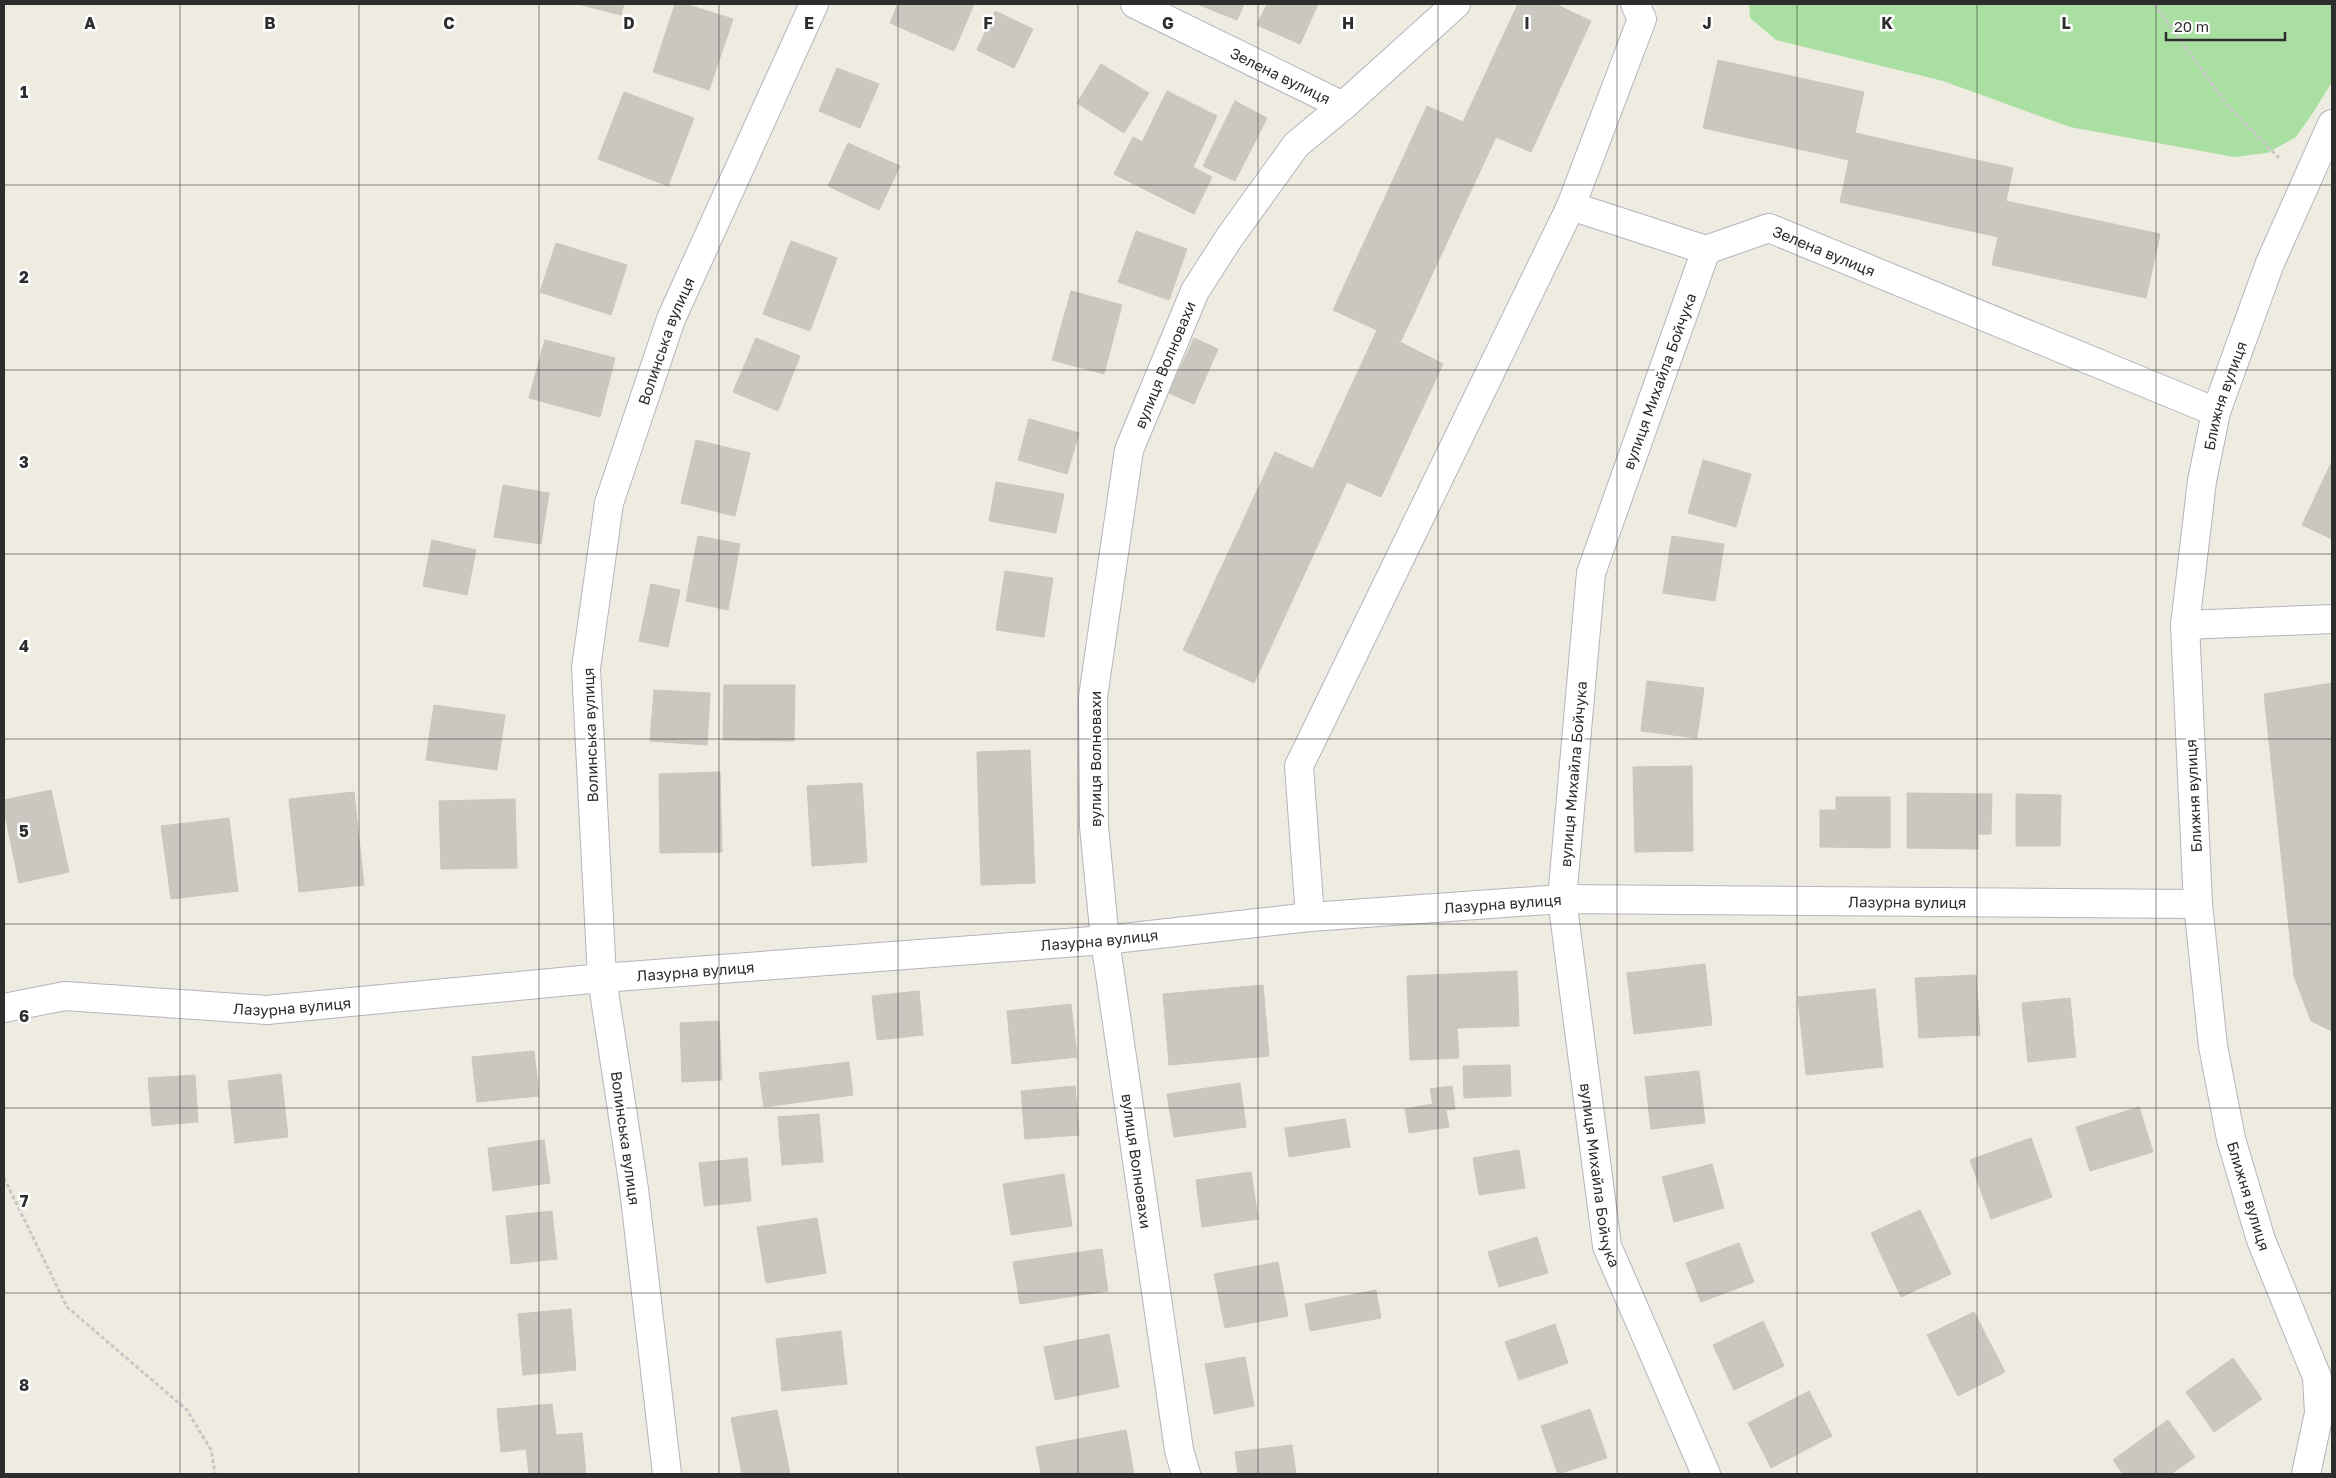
<svg xmlns="http://www.w3.org/2000/svg" width="2336" height="1478" font-family="'Golos Text',sans-serif">
<style>
.green{fill:#a9e0a1}
.building{fill:#c9c7c0;stroke:#c9c7ba}
.lines{fill:none;stroke-linecap:round;stroke-linejoin:round}
.minor-casing{stroke:#b4b4bf;stroke-width:30}
.path{stroke:#c8c8c8;stroke-width:3;stroke-dasharray:4 2.5;stroke-linecap:butt}
.minor{stroke:#fff;stroke-width:28}
.grid{fill:none;stroke:#2d2d2d;stroke-width:1;stroke-opacity:0.55}
.labels{text-anchor:middle;dominant-baseline:central;stroke-width:5;stroke-linejoin:round;paint-order:stroke}
.street-label{font-size:15px;fill:#2d2d2d;stroke:#fff}
.grid-label{font-size:16px;text-anchor:middle;font-weight:bold;fill:#2d2d2d;stroke:#fff;stroke-width:5;stroke-linejoin:round;paint-order:stroke}
</style>
<rect width="100%" height="100%" fill="#eeebe1"/>
<polygon class="green" points="1749,4 2332,4 2332,82 2314,111 2296,137 2267,153 2234,157 2070,127 1943,81 1776,40 1750,18"/>
<g class="building">
<polygon points="578,4 624,4 621,15"/>
<polygon points="675,4 685,4 733,19 709,90 653,72"/>
<polygon points="898,4 974,4 954,51 890,23"/>
<polygon points="1197,4 1244,4 1237,20"/>
<polygon points="1267,4 1318,4 1300,44 1257,25"/>
<polygon points="1518,4 1555,4 1591,21 1531,152 1496,137 1401,341 1333,310 1427,106 1463,122"/>
<polygon points="995,11 1033,29 1014,68 977,50"/>
<polygon points="1718,60 1864,92 1855,133 2013,168 2006,201 2160,234 2146,298 1992,265 1998,237 1840,202 1849,160 1703,128"/>
<polygon points="1101,64 1149,93 1124,133 1077,103"/>
<polygon points="837,68 879,84 860,128 819,111"/>
<polygon points="1167,91 1217,116 1193,167 1212,177 1194,214 1114,174 1133,137 1142,142"/>
<polygon points="624,92 694,118 668,186 598,159"/>
<polygon points="1235,101 1267,118 1235,181 1203,166"/>
<polygon points="848,143 900,166 879,210 828,186"/>
<polygon points="1136,231 1187,249 1169,300 1118,282"/>
<polygon points="791,241 837,258 810,331 763,314"/>
<polygon points="556,243 627,265 611,315 540,292"/>
<polygon points="1071,291 1122,305 1104,374 1052,360"/>
<polygon points="1377,330 1443,364 1381,497 1347,482 1254,683 1183,650 1275,452 1313,469"/>
<polygon points="756,338 800,356 778,411 733,392"/>
<polygon points="1194,338 1218,349 1194,404 1169,393"/>
<polygon points="545,340 615,358 600,417 529,398"/>
<polygon points="1029,419 1079,433 1067,474 1018,460"/>
<polygon points="696,440 750,453 735,516 681,503"/>
<polygon points="1703,460 1751,474 1736,527 1688,513"/>
<polygon points="2332,461 2332,539 2302,525"/>
<polygon points="996,482 1064,494 1056,533 989,521"/>
<polygon points="503,485 549,493 541,544 494,537"/>
<polygon points="698,536 740,544 728,610 686,601"/>
<polygon points="1672,536 1724,544 1715,601 1663,593"/>
<polygon points="432,540 476,550 467,595 423,586"/>
<polygon points="1005,571 1053,578 1044,637 996,630"/>
<polygon points="651,584 680,590 668,647 639,641"/>
<polygon points="1647,681 1704,688 1697,738 1641,731"/>
<polygon points="2332,683 2332,1031 2311,1021 2294,976 2264,694"/>
<polygon points="724,685 795,685 794,741 723,740"/>
<polygon points="654,690 710,693 707,745 650,741"/>
<polygon points="434,705 505,715 497,770 426,760"/>
<polygon points="1030,750 1035,883 981,885 977,752"/>
<polygon points="1692,766 1693,851 1635,852 1633,767"/>
<polygon points="720,772 722,852 660,853 659,774"/>
<polygon points="862,783 867,862 812,866 807,786"/>
<polygon points="51,790 69,872 19,883 4,810 4,800"/>
<polygon points="354,792 364,885 299,892 289,799"/>
<polygon points="1907,793 1992,794 1991,834 1978,834 1978,849 1907,848"/>
<polygon points="2016,794 2061,795 2060,846 2016,846"/>
<polygon points="1836,797 1890,797 1890,848 1820,847 1820,810 1836,810"/>
<polygon points="515,799 517,868 441,869 439,801"/>
<polygon points="229,818 238,891 171,899 161,826"/>
<polygon points="1705,964 1712,1025 1634,1034 1627,973"/>
<polygon points="1517,971 1519,1026 1457,1028 1459,1058 1410,1060 1407,976"/>
<polygon points="1976,975 1980,1035 1919,1038 1915,978"/>
<polygon points="1263,985 1269,1056 1169,1065 1163,994"/>
<polygon points="1875,989 1883,1067 1806,1075 1798,997"/>
<polygon points="919,991 923,1035 877,1040 872,996"/>
<polygon points="2070,998 2076,1057 2028,1062 2022,1003"/>
<polygon points="1071,1004 1077,1057 1012,1064 1007,1011"/>
<polygon points="719,1021 722,1080 682,1082 680,1023"/>
<polygon points="534,1051 539,1096 477,1102 472,1057"/>
<polygon points="849,1062 853,1095 764,1107 759,1073"/>
<polygon points="1510,1065 1511,1096 1464,1098 1463,1066"/>
<polygon points="1699,1071 1705,1123 1651,1129 1645,1077"/>
<polygon points="281,1074 288,1137 235,1143 228,1081"/>
<polygon points="195,1075 198,1122 152,1126 148,1078"/>
<polygon points="1240,1083 1246,1127 1174,1137 1167,1094"/>
<polygon points="1075,1086 1079,1135 1025,1139 1021,1091"/>
<polygon points="1452,1086 1455,1109 1446,1110 1449,1127 1409,1133 1405,1109 1433,1104 1430,1089"/>
<polygon points="2139,1107 2153,1152 2090,1171 2076,1127"/>
<polygon points="819,1114 823,1162 782,1165 778,1117"/>
<polygon points="1345,1119 1350,1147 1289,1157 1285,1128"/>
<polygon points="2031,1138 2052,1197 1991,1219 1970,1160"/>
<polygon points="544,1140 550,1183 493,1191 488,1148"/>
<polygon points="1519,1150 1525,1188 1479,1195 1473,1158"/>
<polygon points="747,1158 751,1201 704,1206 699,1163"/>
<polygon points="1712,1164 1724,1208 1674,1222 1662,1177"/>
<polygon points="1251,1172 1258,1219 1202,1227 1196,1180"/>
<polygon points="1064,1174 1072,1226 1011,1235 1003,1184"/>
<polygon points="1920,1210 1951,1274 1901,1297 1871,1233"/>
<polygon points="552,1211 557,1259 511,1264 506,1216"/>
<polygon points="817,1218 826,1273 766,1283 757,1227"/>
<polygon points="1537,1237 1548,1273 1499,1287 1488,1252"/>
<polygon points="1739,1243 1754,1282 1701,1302 1686,1263"/>
<polygon points="1102,1249 1108,1291 1020,1304 1013,1262"/>
<polygon points="1278,1262 1288,1316 1225,1328 1214,1274"/>
<polygon points="1376,1290 1381,1318 1310,1331 1305,1304"/>
<polygon points="571,1309 576,1370 523,1375 518,1314"/>
<polygon points="1974,1312 2005,1372 1958,1396 1927,1335"/>
<polygon points="1763,1321 1784,1366 1734,1390 1713,1345"/>
<polygon points="1555,1324 1568,1363 1519,1380 1505,1342"/>
<polygon points="841,1331 847,1384 782,1391 776,1339"/>
<polygon points="1109,1334 1119,1387 1055,1400 1044,1347"/>
<polygon points="1245,1357 1254,1406 1214,1414 1205,1364"/>
<polygon points="2233,1358 2262,1399 2214,1432 2186,1392"/>
<polygon points="1809,1391 1832,1436 1771,1468 1748,1423"/>
<polygon points="552,1404 556,1435 582,1433 586,1474 529,1474 526,1449 501,1452 497,1409"/>
<polygon points="1590,1409 1607,1458 1558,1474 1541,1426"/>
<polygon points="777,1410 790,1474 742,1474 731,1418"/>
<polygon points="2168,1420 2195,1457 2171,1474 2123,1474 2113,1460"/>
<polygon points="1126,1430 1134,1474 1041,1474 1036,1447"/>
<polygon points="1292,1445 1296,1474 1238,1474 1235,1452"/>
</g>
<g class="lines">
<g class="minor-casing">
<g id="minor">
<path id="s1" d="M1135,4L1343,106L1456,4"/>
<path id="s2" d="M1635,4L1642,19L1571,206L1706,250L1769,228L2216,412"/>
<path id="s3" d="M1706,250L1591,573L1562,899L1607,1246L1706,1474"/>
<polyline points="2185,625 2332,619"/>
<polyline points="1310,917 1299,766 1571,206"/>
<path id="s4" d="M4,1008L65,996L267,1010L602,978L1105,940L1310,917L1562,899L2198,904"/>
<path id="s5" d="M667,1474L634,1189L602,978L586,668L609,503L671,319L814,4"/>
<path id="s6" d="M1186,1474L1179,1450L1105,940L1094,826L1093,697L1129,450L1195,291L1229,238L1296,145L1343,106"/>
<path id="s7" d="M2306,1474L2319,1413L2317,1377L2261,1240L2231,1139L2213,1046L2198,904L2185,625L2202,481L2216,412L2270,263L2332,124"/>
</g>
</g>
<g class="path">
<polyline points="2154,4 2228,106 2279,158"/>
<polyline points="4,1178 67,1307 187,1410 211,1450 215,1474"/>
</g>
<use href="#minor" class="minor"/>
</g>
<path class="grid" d="M180,4V1474M359,4V1474M539,4V1474M719,4V1474M898,4V1474M1078,4V1474M1258,4V1474M1438,4V1474M1617,4V1474M1797,4V1474M1977,4V1474M2156,4V1474M4,185H2332M4,370H2332M4,554H2332M4,739H2332M4,924H2332M4,1108H2332M4,1293H2332"/>
<g class="labels">
<g class="street-label">
<text stroke="none"><textPath href="#s1" startOffset="162">Зелена вулиця</textPath></text>
<text stroke="none"><textPath href="#s2" startOffset="485">Зелена вулиця</textPath></text>
<text stroke="none"><textPath href="#s5" startOffset="1149">Волинська вулиця</textPath></text>
<text stroke="none"><textPath href="#s6" startOffset="1126">вулиця Волновахи</textPath></text>
<text transform="translate(1659 381) rotate(-70)">вулиця Михайла Бойчука</text>
<text stroke="none"><textPath href="#s7" startOffset="1102">Ближня вулиця</textPath></text>
<text transform="translate(590 735) rotate(-92)">Волинська вулиця</text>
<text transform="translate(1095 759) rotate(-90)">вулиця Волновахи</text>
<text transform="translate(1573 774) rotate(-85)">вулиця Михайла Бойчука</text>
<text transform="translate(2193 796) rotate(-93)">Ближня вулиця</text>
<text stroke="none"><textPath href="#s4" startOffset="1910">Лазурна вулиця</textPath></text>
<text stroke="none"><textPath href="#s4" startOffset="1505">Лазурна вулиця</textPath></text>
<text stroke="none"><textPath href="#s4" startOffset="1100">Лазурна вулиця</textPath></text>
<text stroke="none"><textPath href="#s4" startOffset="695">Лазурна вулиця</textPath></text>
<text stroke="none"><textPath href="#s4" startOffset="290">Лазурна вулиця</textPath></text>
<text transform="translate(626 1138) rotate(82)">Волинська вулиця</text>
<text transform="translate(1137 1161) rotate(82)">вулиця Волновахи</text>
<text stroke="none"><textPath href="#s3" startOffset="949">вулиця Михайла Бойчука</textPath></text>
<text transform="translate(2249 1196) rotate(73)">Ближня вулиця</text>
</g>
</g>
<g class="grid-label">
<text x="90" y="29">A</text>
<text x="270" y="29">B</text>
<text x="449" y="29">C</text>
<text x="629" y="29">D</text>
<text x="809" y="29">E</text>
<text x="988" y="29">F</text>
<text x="1168" y="29">G</text>
<text x="1348" y="29">H</text>
<text x="1527" y="29">I</text>
<text x="1707" y="29">J</text>
<text x="1887" y="29">K</text>
<text x="2066" y="29">L</text>
<text x="24" y="98">1</text>
<text x="24" y="283">2</text>
<text x="24" y="468">3</text>
<text x="24" y="652">4</text>
<text x="24" y="837">5</text>
<text x="24" y="1022">6</text>
<text x="24" y="1207">7</text>
<text x="24" y="1391">8</text>
</g>
<rect width="2336" height="1478" fill="none" stroke="#2d2d2d" stroke-width="10"/>
<path d="M2166 32v8h119v-8" fill="none" stroke="#2d2d2d" stroke-width="2.5"/>
<text x="2174" y="32" font-size="15" fill="#2d2d2d" stroke="#ffffff" stroke-width="4" paint-order="stroke">20 m</text>
</svg>
